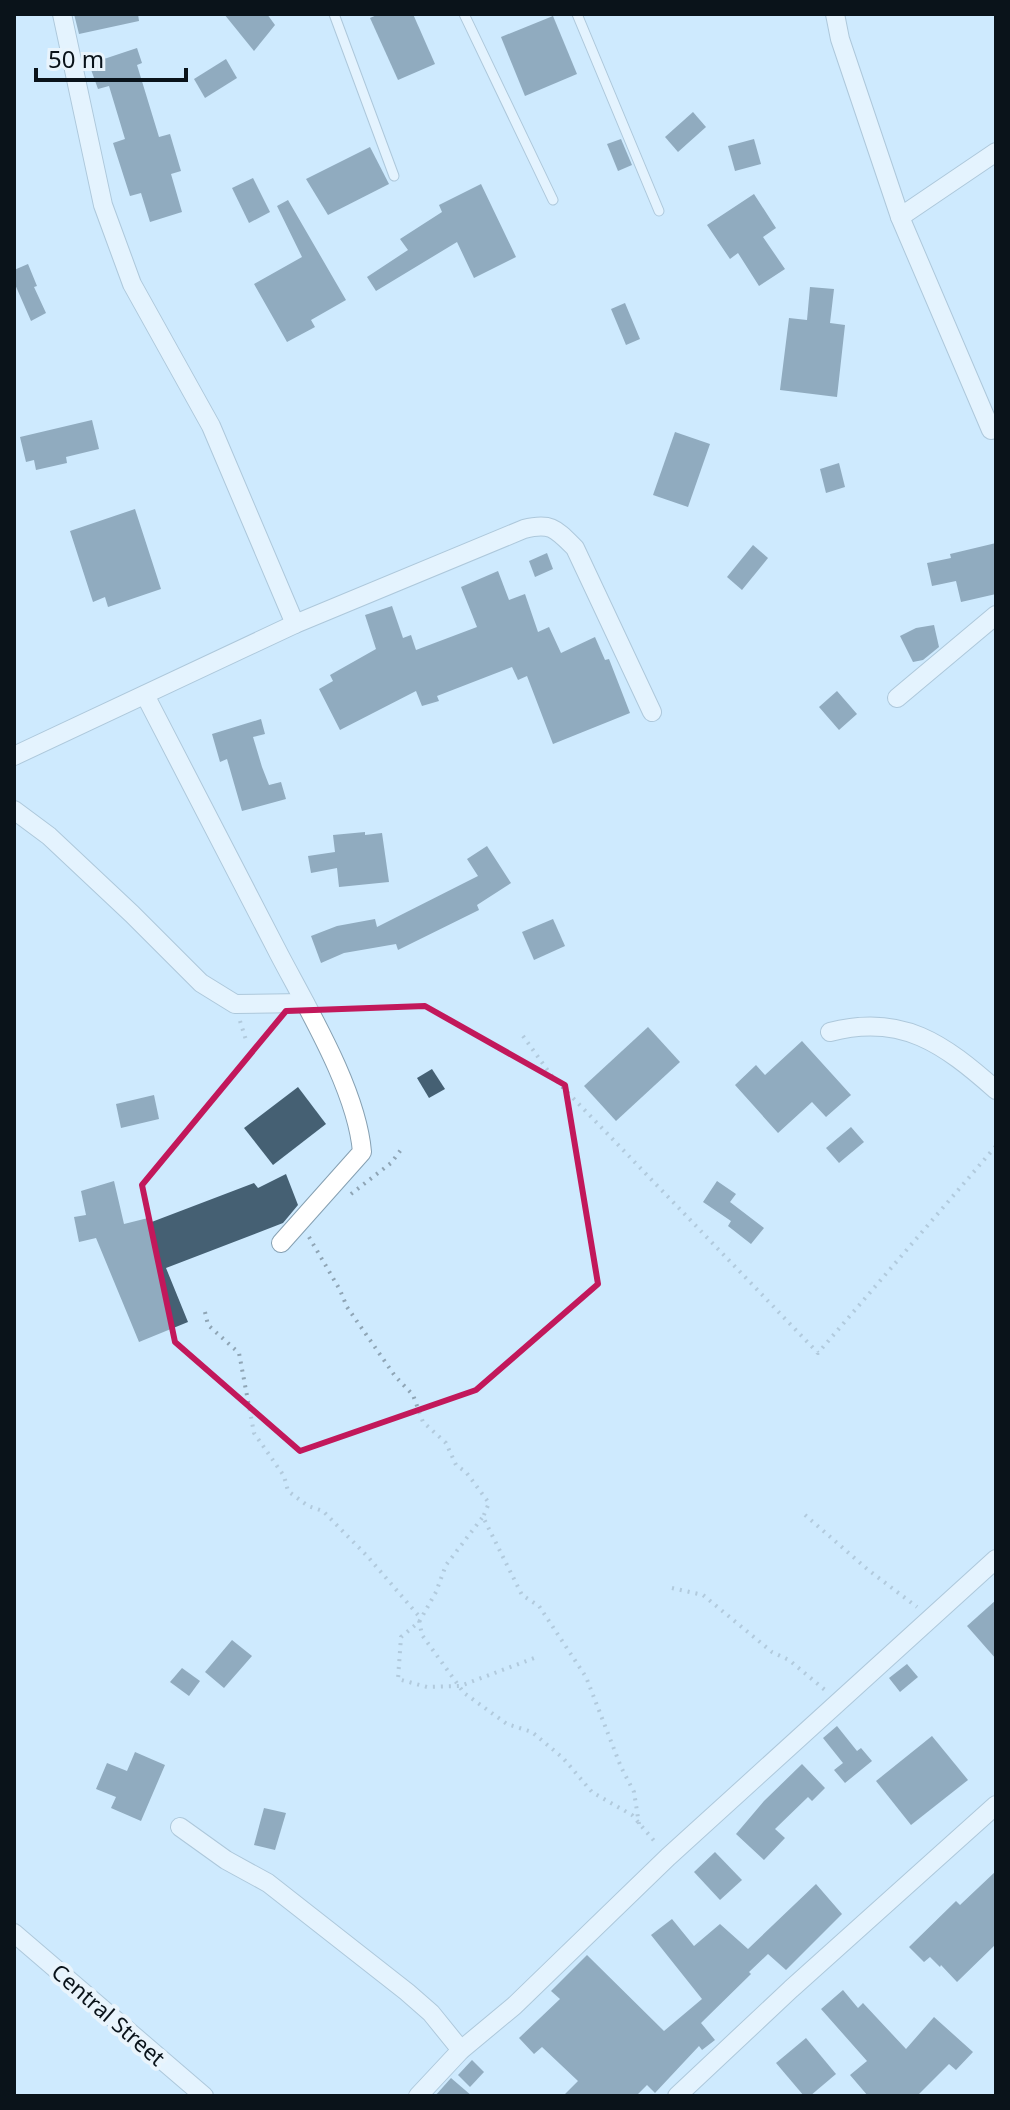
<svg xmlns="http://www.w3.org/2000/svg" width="1010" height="2110" font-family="'Noto Sans',sans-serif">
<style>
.building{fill:#456073}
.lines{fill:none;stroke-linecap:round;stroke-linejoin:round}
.service-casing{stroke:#86a0b2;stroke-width:11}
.minor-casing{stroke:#86a0b2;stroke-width:20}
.path{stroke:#8fa5b5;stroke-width:4;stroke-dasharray:2 6;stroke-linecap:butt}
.service{stroke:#fff;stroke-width:9}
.minor{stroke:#fff;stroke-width:18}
.marked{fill:none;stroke:#c2185b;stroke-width:6;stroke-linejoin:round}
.labels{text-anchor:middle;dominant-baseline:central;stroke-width:8;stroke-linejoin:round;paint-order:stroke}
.street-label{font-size:22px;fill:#0a131a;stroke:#e9f4fc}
</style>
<rect width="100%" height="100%" fill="#ceeafe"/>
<g class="building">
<polygon points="74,14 138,14 139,21 79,34"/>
<polygon points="224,14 267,14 275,25 254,51"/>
<polygon points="379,14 413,14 435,64 398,80 370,18"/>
<polygon points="553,16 577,74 525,96 501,37"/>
<polygon points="137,48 142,63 137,65 159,137 170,134 181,171 171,174 182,212 150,222 141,193 130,196 113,143 125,139 109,86 98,89 89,64"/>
<polygon points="226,59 237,78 205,98 194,79"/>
<polygon points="693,112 706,127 678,152 665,137"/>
<polygon points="621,139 632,165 618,171 607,144"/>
<polygon points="754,139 761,164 735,171 728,146"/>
<polygon points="370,147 389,184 328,215 306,179"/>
<polygon points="253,178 270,212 249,223 232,188"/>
<polygon points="481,184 516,257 474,278 457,242 376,291 367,277 408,250 400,239 442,212 439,205"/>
<polygon points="754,194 776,228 763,237 785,269 759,286 738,253 730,259 707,225"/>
<polygon points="288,200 346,300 311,320 315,327 287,342 254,284 302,257 277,206"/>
<polygon points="28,264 37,286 34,287 46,313 31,321 14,282 14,270"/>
<polygon points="810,287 834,289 830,323 845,325 837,397 780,390 789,318 807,320"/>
<polygon points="625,303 640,339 626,345 611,309"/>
<polygon points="92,420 99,449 66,457 67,463 36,470 34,460 26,462 20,437"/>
<polygon points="675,432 710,444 688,507 653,495"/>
<polygon points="839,463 845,487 826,493 820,469"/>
<polygon points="135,509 161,589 108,607 105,597 93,602 70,531"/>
<polygon points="996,543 996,594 961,602 956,581 932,586 927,563 951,558 950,554"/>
<polygon points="753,545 768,558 742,590 727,577"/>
<polygon points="547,553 553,569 535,577 529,561"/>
<polygon points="498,571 509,600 525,594 538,632 549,627 561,653 595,637 605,660 609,659 630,713 553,744 527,676 518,680 512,667 437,696 439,701 422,706 416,691 340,730 319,689 333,681 330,675 376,649 365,615 392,606 403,638 411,635 416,650 477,627 461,587"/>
<polygon points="934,625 939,647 923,660 913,662 900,636 916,628"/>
<polygon points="837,691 857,714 839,730 819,707"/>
<polygon points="261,719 265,734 253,737 262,767 269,785 281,782 286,799 242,811 227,759 220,762 212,734"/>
<polygon points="365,832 365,835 382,833 389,882 339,887 337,868 311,873 308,856 335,852 333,835"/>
<polygon points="487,846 511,883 477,905 479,910 398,950 396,944 344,953 321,963 311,936 337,926 375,919 377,927 478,876 467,859"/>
<polygon points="553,919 565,946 534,960 522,932"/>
<polygon points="648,1027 680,1062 616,1121 584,1086"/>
<polygon points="802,1041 851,1095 826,1117 812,1102 778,1133 735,1085 756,1065 765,1075"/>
<polygon points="432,1069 445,1089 429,1098 417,1078"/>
<polygon points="298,1087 326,1124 273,1165 244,1128"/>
<polygon points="154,1095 159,1119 121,1128 116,1104"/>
<polygon points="851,1127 864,1142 839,1163 826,1148"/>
<polygon points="286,1174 298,1205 283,1223 166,1268 188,1322 139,1342 96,1238 79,1242 74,1217 86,1215 81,1191 114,1181 124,1224 148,1218 149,1223 254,1183 258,1188"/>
<polygon points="717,1181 736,1194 730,1202 764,1228 751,1244 728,1226 731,1221 703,1202"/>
<polygon points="996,1600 996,1659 967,1626"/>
<polygon points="232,1640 252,1656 224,1688 205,1672"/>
<polygon points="907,1664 918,1677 900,1692 889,1678"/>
<polygon points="182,1668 200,1681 189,1696 170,1682"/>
<polygon points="837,1726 857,1751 861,1748 872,1761 845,1783 834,1770 843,1763 823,1738"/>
<polygon points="932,1736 968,1780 911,1825 876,1781"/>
<polygon points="135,1752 165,1765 141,1821 111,1808 116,1797 96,1789 107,1763 127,1771"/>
<polygon points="802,1764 825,1788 812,1801 808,1797 775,1829 785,1838 764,1860 736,1834 764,1801"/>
<polygon points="264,1808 286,1813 275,1850 254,1845"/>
<polygon points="715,1852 742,1880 720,1900 694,1872"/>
<polygon points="996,1871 996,1944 957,1982 941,1965 940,1967 930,1957 924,1962 909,1947 956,1901 960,1905"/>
<polygon points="816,1884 842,1914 786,1970 768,1954 749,1972 751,1974 701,2023 715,2040 702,2050 699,2046 655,2093 647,2085 636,2096 563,2096 578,2081 542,2047 534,2054 519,2038 560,1999 551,1991 587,1955 664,2031 702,1999 651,1935 672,1919 694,1946 720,1924 748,1949"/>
<polygon points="843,1990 858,2008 863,2003 906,2049 934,2017 973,2052 956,2070 949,2064 917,2096 868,2096 850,2075 867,2061 821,2009"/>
<polygon points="806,2038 836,2074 810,2096 804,2096 776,2063"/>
<polygon points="472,2060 484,2072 470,2087 458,2075"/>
<polygon points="451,2078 472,2096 435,2096"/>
</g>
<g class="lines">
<g class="service-casing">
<g id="service">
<polyline points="334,14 394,176"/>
<polyline points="464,14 553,200"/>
<polyline points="577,14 659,211"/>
</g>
</g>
<g class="minor-casing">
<g id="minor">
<polyline points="835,14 840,39 900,217 996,152"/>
<polyline points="900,217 991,430"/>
<path d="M295,624L524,529C551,522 556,529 575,548L652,712"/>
<path d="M145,695C190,782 235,869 280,956C309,1011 357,1091 362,1152L281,1243"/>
<polyline points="897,698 996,615"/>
<polyline points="14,756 295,624 211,426 132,284 103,205 62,14"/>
<polyline points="14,810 49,836 132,914 201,983 235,1004 305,1003"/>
<path d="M830,1032C902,1013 944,1044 996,1090"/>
<polyline points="180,1827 226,1860 268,1883 407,1992 431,2013 461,2050"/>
<polyline points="14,1933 204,2096"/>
<polyline points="418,2096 461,2050 514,2006 668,1857 996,1559"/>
<polyline points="677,2096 791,1989 996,1805"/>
</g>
</g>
<g class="path">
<polyline points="240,1021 246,1040"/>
<polyline points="523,1036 551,1075 818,1353 996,1146"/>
<polyline points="351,1194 391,1163 403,1147"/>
<polyline points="309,1237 340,1290 347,1307 395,1376 413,1395 423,1422 446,1443 456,1465 466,1472 489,1503 483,1517 522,1595 539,1606 586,1677 621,1767 634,1792 639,1824"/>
<polyline points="205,1312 208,1325 239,1353 254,1433 284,1476 288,1491 308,1506 323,1511 368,1557 418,1615 422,1635 464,1693 507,1724 532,1732 563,1758 592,1792 632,1815 656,1843"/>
<polyline points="805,1515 867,1569 917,1607"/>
<polyline points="482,1518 446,1565 436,1592 419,1622 401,1637 398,1679 427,1687 460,1686 537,1657"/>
<polyline points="672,1588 703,1595 772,1652 789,1660 825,1690"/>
</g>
<use href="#service" class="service"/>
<use href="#minor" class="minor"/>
</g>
<path d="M0 0H1010V2110H0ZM425,1006L565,1085L598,1284L476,1390L300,1451L175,1342L142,1185L286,1011Z" fill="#ceeafe" fill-opacity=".55" fill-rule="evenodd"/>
<path class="marked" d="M425,1006L565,1085L598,1284L476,1390L300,1451L175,1342L142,1185L286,1011Z"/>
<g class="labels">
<g class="street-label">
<text transform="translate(109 2014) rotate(41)">Central Street</text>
</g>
</g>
<rect width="1010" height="2110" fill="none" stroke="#0a131a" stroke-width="32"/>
<path d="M36 68v12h150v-12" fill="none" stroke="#0a131a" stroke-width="4"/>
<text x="48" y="68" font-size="24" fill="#0a131a" stroke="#e9f4fc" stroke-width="6" paint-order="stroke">50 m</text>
</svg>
